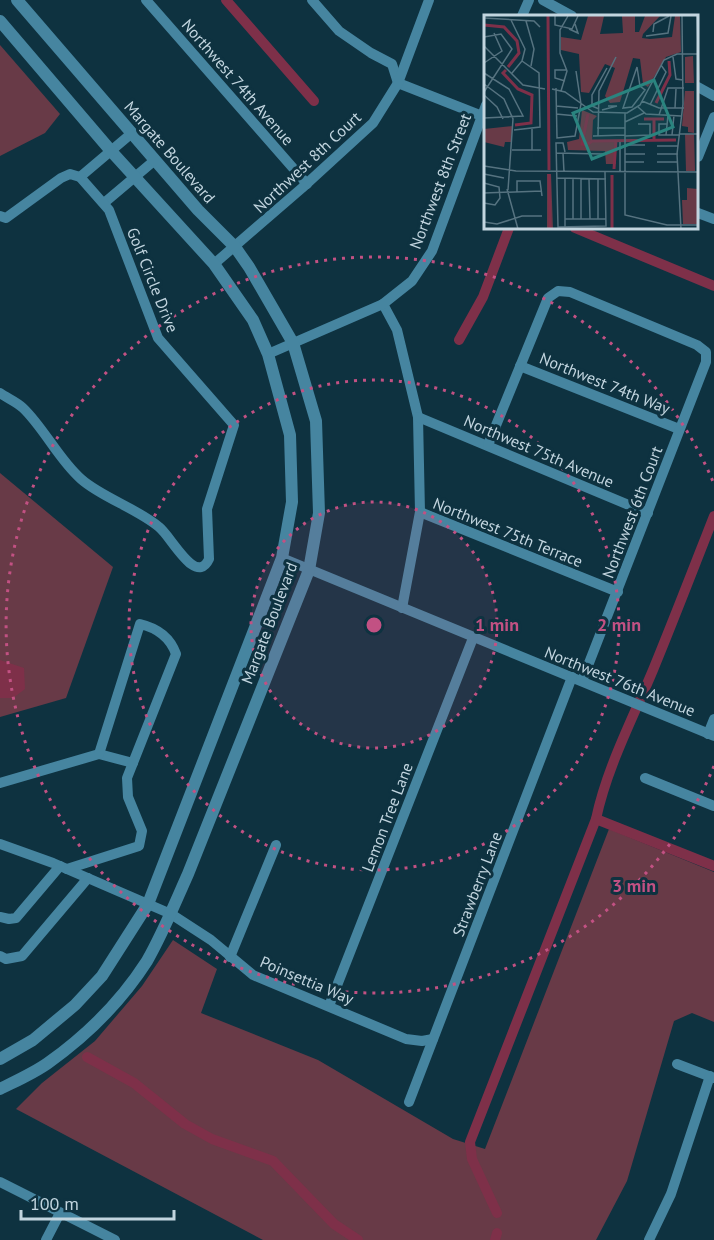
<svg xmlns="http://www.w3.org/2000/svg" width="714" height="1240" font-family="'PT Sans',sans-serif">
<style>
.green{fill:#683a47}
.water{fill:#7e3049}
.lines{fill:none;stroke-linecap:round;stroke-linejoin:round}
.canal{stroke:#7e3049;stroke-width:10}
.minor{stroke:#4685a0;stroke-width:10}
.tertiary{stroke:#4685a0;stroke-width:12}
.ring{fill:none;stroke:#c25183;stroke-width:3;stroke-dasharray:3 6}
.labels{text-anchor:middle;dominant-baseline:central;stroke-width:6;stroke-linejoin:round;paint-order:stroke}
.street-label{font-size:16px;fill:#c2d5df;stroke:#0e3240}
.inset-river{fill:none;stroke:#7e3049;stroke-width:3}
.inset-road{fill:none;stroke:#567380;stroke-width:1.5}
.view{fill:#2a847f;fill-opacity:0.15;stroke:#2a847f;stroke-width:3}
.inset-edge{fill:none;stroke:#c2d5df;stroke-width:3}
.centre{fill:#c25183;stroke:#0e3240;stroke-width:3}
.ring-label{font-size:18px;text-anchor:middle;font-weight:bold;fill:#c25183;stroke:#0e3240;stroke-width:6;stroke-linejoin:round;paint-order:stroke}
</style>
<rect width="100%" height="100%" fill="#0e3240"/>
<g class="green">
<polygon points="0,45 60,114 45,133 0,156"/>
<polygon points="0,473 113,567 66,698 0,717"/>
<polygon points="609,829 714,872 714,1022 692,1013 674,1021 627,1181 596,1240 263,1240 16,1109 42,1083 95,1041 142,986 173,940 217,969 201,1013 318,1060 453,1139 485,1149"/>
</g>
<polygon class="water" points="0,660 24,668 25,689 13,698 0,698"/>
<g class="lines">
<g class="canal">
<polyline points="226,0 314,101"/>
<polyline points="575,228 714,286"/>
<polyline points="459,340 483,297 509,228"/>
<polyline points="596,819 714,866"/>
<polyline points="87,1057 134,1083 185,1124 212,1139 273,1161 334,1224 358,1240"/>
<path d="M497,1213L472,1159L470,1142L596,819C607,767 633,718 653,670C674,619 694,567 714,516"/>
<polyline points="495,1240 497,1233"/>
</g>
<g class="minor">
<polyline points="146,0 307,184"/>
<polyline points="312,0 339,31 371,53 392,64 398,83 482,116"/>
<polyline points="543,0 572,16"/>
<polyline points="522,16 529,0"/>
<polyline points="698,87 714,96"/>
<polyline points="698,157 714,117"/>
<polyline points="80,177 132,133"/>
<polyline points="104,203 155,160"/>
<polyline points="698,213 714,219"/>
<path d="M0,216L6,218L61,178L70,174L80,177L109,210L158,338L234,425L207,509L209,559C196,587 171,536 159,527C138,509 101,497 81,479C59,460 44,428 23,408C17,402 7,398 0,393"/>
<polyline points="214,264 302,188 373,123 398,83 429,0"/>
<polyline points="383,304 397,330 418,417 420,512 402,608"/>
<polyline points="268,354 383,304 412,281 432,251 486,105"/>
<polyline points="520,366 679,429"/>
<polyline points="418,417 648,513"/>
<polyline points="488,445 548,298 558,291 570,292 697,345 706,352 706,362 582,681"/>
<polyline points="420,512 618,592"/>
<polyline points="282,558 714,736"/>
<polyline points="708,734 714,719"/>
<polyline points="645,778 714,806"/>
<polyline points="0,783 99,754 133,763"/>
<polyline points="0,844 53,863 171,914 211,940 253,975 406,1039 422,1041 433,1039"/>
<path d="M67,869L139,846L142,831L128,797L127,778L176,654C170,637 157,628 140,624L99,754"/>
<polyline points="0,917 9,919 16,918 60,866"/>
<polyline points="0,956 6,959 22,956 88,878"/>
<polyline points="230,957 276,845"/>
<polyline points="329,1006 473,638"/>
<polyline points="677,1064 714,1078"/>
<polyline points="409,1102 572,677"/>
<polyline points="0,1182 115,1240"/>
<polyline points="46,1240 60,1213"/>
<polyline points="649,1240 671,1194 710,1076"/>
</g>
<g class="tertiary">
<polyline points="0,21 111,151 214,264 253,320 268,354 290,435 292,502 282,558 148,904 102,976 75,1005 33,1040 0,1059"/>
<path d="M0,1089C16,1081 34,1073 48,1063C86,1036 122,1000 147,961C163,933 175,903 188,874L309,570L319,513L316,421L293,343L249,267L235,247L198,210L17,0"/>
</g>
</g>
<circle cx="374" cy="625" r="123" fill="#c25183" fill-opacity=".12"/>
<g class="ring">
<circle cx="374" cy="625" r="123"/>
<circle cx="374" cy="625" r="245"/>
<path d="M714 766A368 368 0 1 1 714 484"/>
</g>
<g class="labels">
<g class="street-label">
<text transform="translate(238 82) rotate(49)">Northwest 74th Avenue</text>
<text transform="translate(170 152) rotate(49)">Margate Boulevard</text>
<text transform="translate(307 162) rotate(-43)">Northwest 8th Court</text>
<text transform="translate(440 181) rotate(-69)">Northwest 8th Street</text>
<text transform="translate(153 280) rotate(68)">Golf Circle Drive</text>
<text transform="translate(605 383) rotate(22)">Northwest 74th Way</text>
<text transform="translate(539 451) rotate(23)">Northwest 75th Avenue</text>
<text transform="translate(632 512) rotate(-69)">Northwest 6th Court</text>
<text transform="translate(508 532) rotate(22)">Northwest 75th Terrace</text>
<text transform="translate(269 623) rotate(-69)">Margate Boulevard</text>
<text transform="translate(620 681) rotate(22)">Northwest 76th Avenue</text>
<text transform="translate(387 817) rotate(-69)">Lemon Tree Lane</text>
<text transform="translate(477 884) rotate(-69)">Strawberry Lane</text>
<text transform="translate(307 980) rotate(23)">Poinsettia Way</text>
</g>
</g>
<g transform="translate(484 15)">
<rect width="214" height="214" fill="#0e3240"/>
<path d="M104,1H120L116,19L139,18L138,1H151V17H155L161,1H176L159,19L158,23L166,24L188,22L191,1H196L197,37L182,42L164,72L159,69L156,44L149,43L136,87L126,88L121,81L131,53L121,49L105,78L97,77L95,39L77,35V22L97,25ZM209,41L210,68H201V42ZM201,76H210V118L204,117V112L198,111ZM98,95L113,101L109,105L108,127L132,126V149H122L121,136L84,135L83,127L95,124ZM29,111L27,127H21L20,132L0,127V114ZM201,119H210L211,156H202ZM63,159H67L69,214H63ZM203,173L214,174V209H199L198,185H203Z" fill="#683a47"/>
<path class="inset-river" d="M64,1L65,155M0,10L20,12L33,26L35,38L24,52M22,55L19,58L34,74L48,80L47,108L31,110M172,88L186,60L185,46M160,104H180M170,125V104M104,129L108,126L192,125M103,130L98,129L104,99M130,154L132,125M65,159L66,214M128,160V214"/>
<path class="inset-road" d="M71,1V10L88,14L94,1M213,1L215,65M0,3L50,6L56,12M27,5L41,34L38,46L28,58M42,6L50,34L47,51M85,14L94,18L91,9M169,17L170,9L185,1M162,21L184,18L187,1M0,22L17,19L28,34L0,77M0,31L39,70L61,74M189,42L192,64L199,65M0,48L18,36L10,18M153,52L156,71L161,75L148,92L139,93ZM92,56L97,89M0,58L25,74L39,101L0,103M81,66L71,63V55H83M0,69L20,84L29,104L24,175M72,73L73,123L91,121L97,89M68,74L81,77L109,97L143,98L156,90L180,45L193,39H215M77,76L83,56L76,38V15L84,1M0,80L13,92L19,104M158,86L175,93H200M166,90L182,57L177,50M72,91L94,93M154,92L162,99L197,101M191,93L192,74M115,94L108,91V80L123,53M118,95L133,91H124M141,98V200L183,210H215M72,99L93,101M175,100L184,73H200M141,107L160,98M183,109H175V120H196M113,113H141M48,114V135M30,115L56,112L55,58L38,46M195,119H215M182,120L184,100M188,120L190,100M109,121L141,120M114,121L115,76L132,42M141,121L166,120V109H154M141,130H161M173,131H194M28,135H57M81,137L79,128H72L74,212L122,211L121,157M72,138L119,139M79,138L80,157M141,139H161M173,139H194M141,147H160M173,147H194M0,151L32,156L215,157M136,157V127M0,159L20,163M73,163L122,164M81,163V212M89,163V204M97,164V204M105,164L106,204M114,164V204M0,168L15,172L16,183L11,190L0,188M23,174L34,214M33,177V166H56L58,181M0,178L58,176M81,204H122M0,207L13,209L38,201H58M197,214L193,139L199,89L198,1"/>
<path class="view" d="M170,65L189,112L108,144L89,98Z"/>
<rect width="214" height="214" class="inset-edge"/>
</g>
<circle cx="374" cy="625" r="9" class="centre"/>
<g class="ring-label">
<text x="497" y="631">1 min</text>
<text x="619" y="631">2 min</text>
<text x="634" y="892">3 min</text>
</g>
<path d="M21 1210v9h153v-9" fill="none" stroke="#c2d5df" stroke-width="3"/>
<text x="30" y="1210" font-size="18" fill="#c2d5df" stroke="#0e3240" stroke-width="4.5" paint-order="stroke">100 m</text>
</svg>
